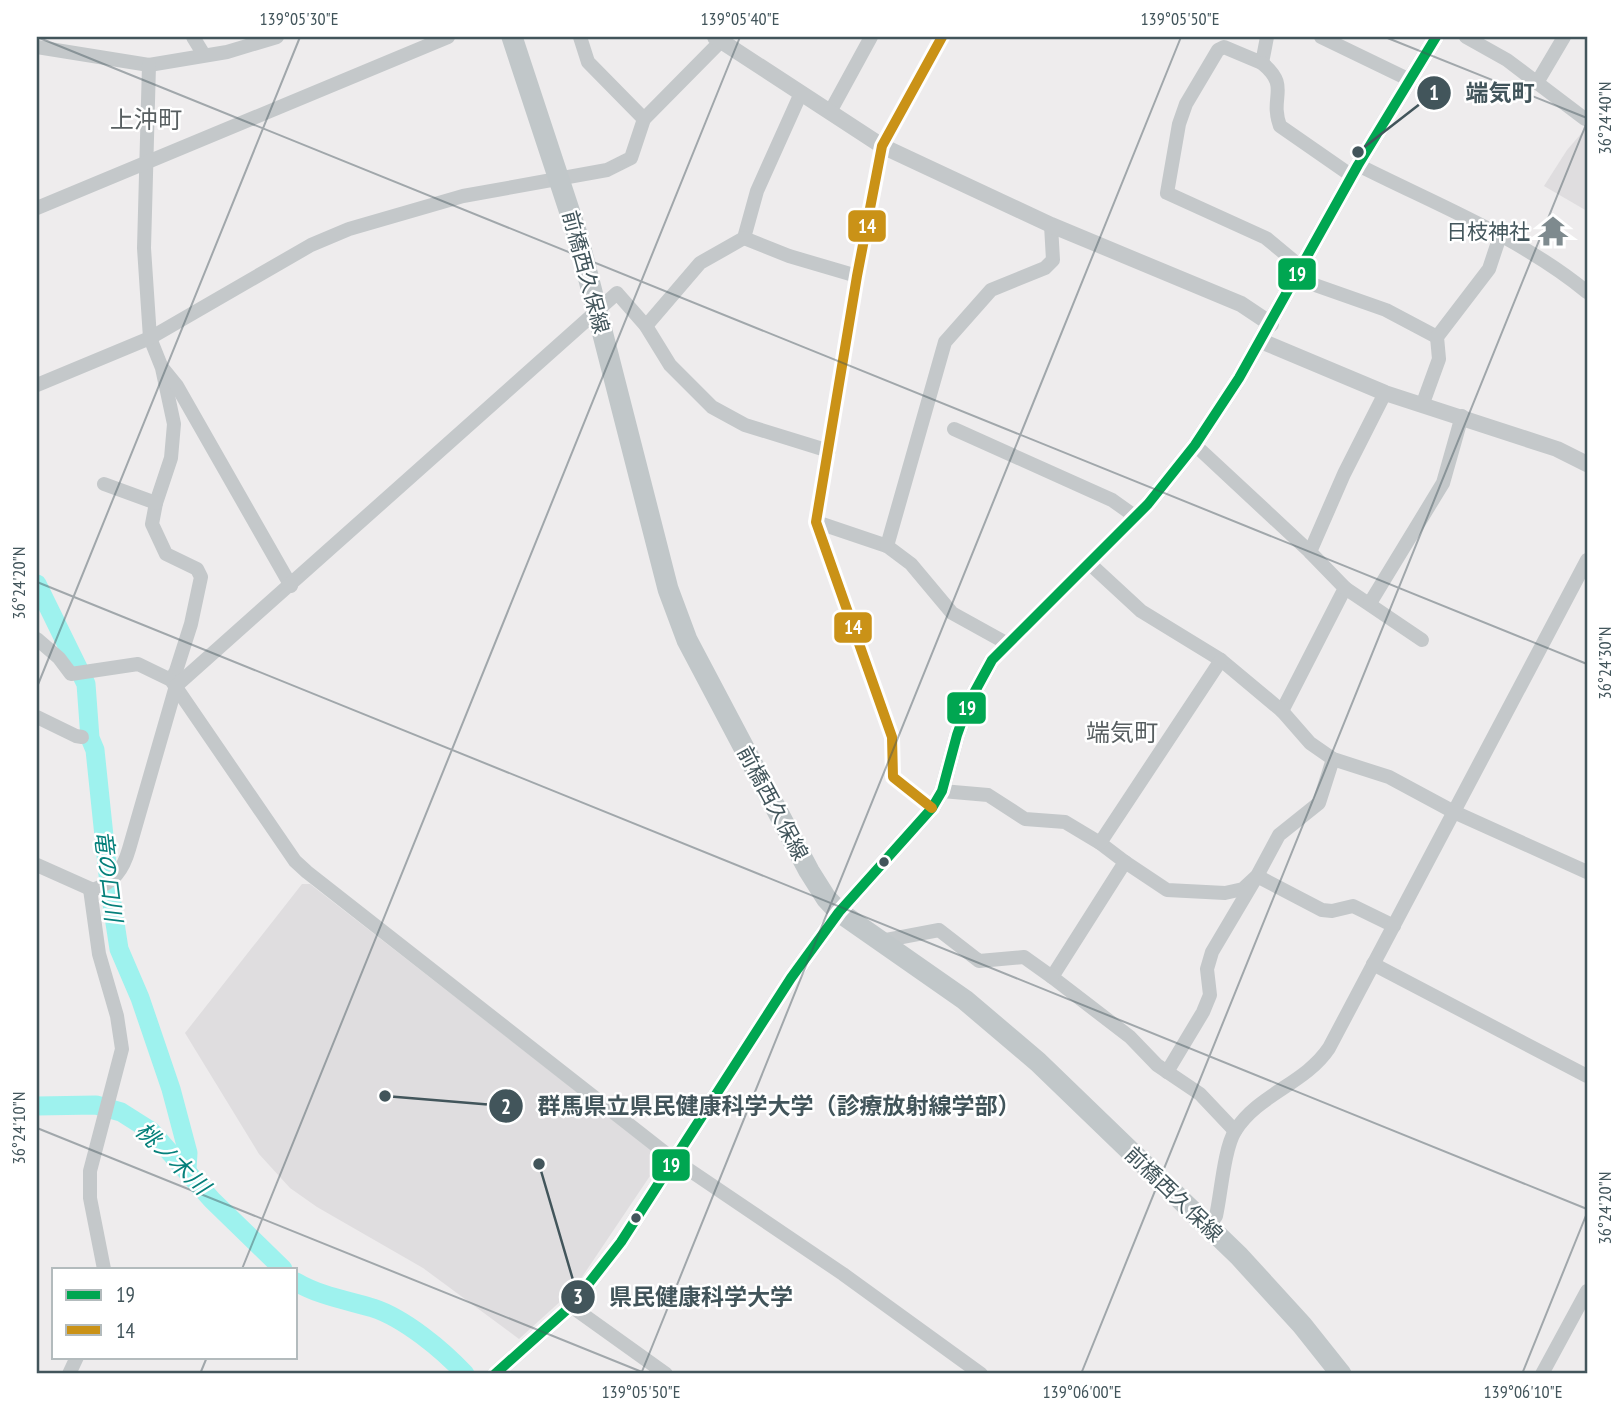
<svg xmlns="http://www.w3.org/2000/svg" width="1624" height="1411" font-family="'PT Sans Narrow','Noto Sans JP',sans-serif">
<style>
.education{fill:#dfdddf}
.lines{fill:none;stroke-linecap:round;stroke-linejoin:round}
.river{stroke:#9ef2ee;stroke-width:19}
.minor{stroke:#c4c8ca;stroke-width:14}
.tertiary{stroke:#c4c8ca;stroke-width:16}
.primary{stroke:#c1c7c9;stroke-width:21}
.bus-1-casing{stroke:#fff;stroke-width:16}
.bus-2-casing{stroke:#fff;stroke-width:16}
.bus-1{stroke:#00a651;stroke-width:10}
.bus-2{stroke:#ca9217;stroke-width:10}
.ticks{fill:none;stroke:#42555b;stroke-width:2;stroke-opacity:0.45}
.bus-dot{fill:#42555b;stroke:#fff;stroke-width:2.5}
.labels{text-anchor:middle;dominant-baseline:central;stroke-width:5;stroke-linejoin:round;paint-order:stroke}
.poi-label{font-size:21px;fill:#42555b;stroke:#fff;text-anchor:end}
.street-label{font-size:21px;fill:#42555b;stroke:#fff}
.water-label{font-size:23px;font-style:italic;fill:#05807b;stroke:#fff}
.quarter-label{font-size:24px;fill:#585f61;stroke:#fff}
.leader{fill:none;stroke:#42555b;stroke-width:2.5}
.callout-dot{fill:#42555b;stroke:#fff;stroke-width:2.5}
.mark-label{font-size:21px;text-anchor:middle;font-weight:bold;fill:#fff}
.callout-label{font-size:23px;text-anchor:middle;font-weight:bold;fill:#42555b;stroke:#fff;stroke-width:5;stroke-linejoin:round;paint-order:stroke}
.line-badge{stroke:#fff;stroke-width:2.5}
.badge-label{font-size:19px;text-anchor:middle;font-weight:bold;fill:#fff}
.neatline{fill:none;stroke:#42555b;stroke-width:2.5}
.ticks-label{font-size:18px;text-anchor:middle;fill:#42555b}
</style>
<rect width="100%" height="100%" fill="#eeeced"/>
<g class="education">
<polygon points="1587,127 1587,211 1544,186 1567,150"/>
<polygon points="302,884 310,884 662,1158 574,1289 519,1339 423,1268 317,1207 290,1188 259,1154 185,1033"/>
</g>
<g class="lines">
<g class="river">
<polyline points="37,584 86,684 90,738 95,750 109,884 119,949 140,998 171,1089 188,1153 187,1169"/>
<polyline points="37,1106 96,1105 121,1112 151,1131 212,1200 283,1269"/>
<path d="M296,1282C320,1296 346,1300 373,1308C404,1318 443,1350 465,1374"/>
</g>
<g class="minor">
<polyline points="193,37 204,55"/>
<polyline points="580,37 588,62 644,119"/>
<polyline points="1267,37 1262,63 1224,47 1218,50 1186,104 1179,124 1167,193 1266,238 1301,267"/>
<polyline points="1321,37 1410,80"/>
<polyline points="1466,37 1507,60 1585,119"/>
<polyline points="37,47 149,65 227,52 277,37"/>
<path d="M1262,63C1291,87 1269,96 1280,126L1352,176"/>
<polyline points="149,65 144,248 150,338 162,368 174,424 171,458 156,503 152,524 166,554 197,569 201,577 191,624 176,671 171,680"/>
<polyline points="1538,81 1564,37"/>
<polyline points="801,93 757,191 744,238 789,256 857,276"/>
<polyline points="830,112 871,37"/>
<path d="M1358,165C1435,204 1520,237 1587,292"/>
<polyline points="37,208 448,37"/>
<polyline points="1295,278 1386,310 1437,337"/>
<polyline points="646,326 700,263 744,238"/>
<polyline points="164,370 177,386 291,586"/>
<polyline points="37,385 150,338 311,245 349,229 463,196 607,170 631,158 644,119 722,40"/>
<polyline points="1423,403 1439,359 1437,337 1489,269 1500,236"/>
<polyline points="954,429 1112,500 1136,517"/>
<polyline points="1195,445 1310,552 1345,588 1282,711"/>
<polyline points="104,484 156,503"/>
<polyline points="816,522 887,546 911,564 952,613 1008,644"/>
<polyline points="887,546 945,342 991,290 1045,268 1053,260 1051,225"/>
<polyline points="1310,552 1344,474 1385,393"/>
<polyline points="1089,563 1141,611 1221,660 1282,711 1310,743 1333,759 1389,777 1454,812 1587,872"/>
<polyline points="1345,588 1422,640"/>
<polyline points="1370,603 1443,483 1462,416"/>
<polyline points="37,639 59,658 71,674 138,664 171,680 295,861 307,872 673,1159 843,1274 981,1374"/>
<polyline points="37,717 76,736 82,737"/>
<polyline points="942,791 988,795 1025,819 1065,822 1100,843 1125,862 1167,890 1225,893 1243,889 1257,876 1279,835 1319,803 1333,759"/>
<polyline points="932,808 893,777 892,737 816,522 857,276 882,146 942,37"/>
<polyline points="1100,843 1221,660"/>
<polyline points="1125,862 1052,977 1130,1037 1157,1065 1200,1094 1235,1131"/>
<path d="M37,865L93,890C114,882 123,870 129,849L176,686L617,293L646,326L670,365L712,407L745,425L829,451"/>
<polyline points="90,889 99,954 117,1016 122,1049 90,1171 90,1198 104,1269"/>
<polyline points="881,941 939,930 979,961 1024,957 1052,977"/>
<polyline points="1373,964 1587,1076"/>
<polyline points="1167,1072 1203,1012 1210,995 1207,969 1212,952 1257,876 1322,910 1332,911 1353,906 1394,926"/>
<path d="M1207,1227L1216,1216C1221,1194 1224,1149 1235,1131C1258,1094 1305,1084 1329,1048L1587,560"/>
<polyline points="571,1306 666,1374"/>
<polyline points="69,1374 77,1357"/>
<polyline points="1542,1374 1587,1291"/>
</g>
<g class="tertiary">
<polyline points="715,37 882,146 1051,225 1241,304 1271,324"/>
<polyline points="1261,341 1385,393 1557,449 1587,464"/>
<polyline points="495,1374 571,1306 621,1242 791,978 839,912 932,808 942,791 957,735 968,704 992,660 1148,504 1195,445 1239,378 1358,165 1436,37"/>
</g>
<polyline class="primary" points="512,37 578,237 668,589 687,640 809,871 826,898 839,912 965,1000 1038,1062 1239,1256 1302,1325 1341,1374"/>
<g class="bus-1-casing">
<polyline id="bus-1" points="495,1374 571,1306 621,1242 791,978 839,912 932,808 942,791 957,735 968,704 992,660 1148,504 1195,445 1239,378 1358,165 1436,37"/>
</g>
<g class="bus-2-casing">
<polyline id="bus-2" points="932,808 893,777 892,737 816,522 857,276 882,146 942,37"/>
</g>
<use href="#bus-1" class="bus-1"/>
<use href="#bus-2" class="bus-2"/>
</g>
<path class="ticks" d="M37,37L1587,664M1385,37L1587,118M37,582L1587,1209M37,687L300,37M37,1128L647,1374M242,1269L740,37M200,1374L207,1357M641,1374L1181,37M1081,1374L1587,122M1522,1374L1587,1213"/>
<defs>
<g id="temple-bare" transform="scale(2.415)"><path d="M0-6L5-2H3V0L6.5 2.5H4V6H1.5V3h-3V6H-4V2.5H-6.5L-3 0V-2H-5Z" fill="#7e8a8e" stroke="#fff" stroke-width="2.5" paint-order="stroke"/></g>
</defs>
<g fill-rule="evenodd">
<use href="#temple-bare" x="1553" y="231"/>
</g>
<g class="bus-dot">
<circle cx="884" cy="862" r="6"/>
<circle cx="636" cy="1218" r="6"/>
</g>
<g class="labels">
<g class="poi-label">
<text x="1530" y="231">日枝神社</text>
</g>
<g class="street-label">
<text transform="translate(586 272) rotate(75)">前橋西久保線</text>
<text transform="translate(773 803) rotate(62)">前橋西久保線</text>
<text transform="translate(1174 1194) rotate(44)">前橋西久保線</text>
</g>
<g class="water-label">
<text transform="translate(109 876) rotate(83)">竜の口川</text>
<text transform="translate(173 1158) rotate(44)">桃ノ木川</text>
</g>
<g class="quarter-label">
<text x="146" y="119">上沖町</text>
<text x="1122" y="732">端気町</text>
</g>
</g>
<path class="leader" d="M1358 152L1434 93M385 1096L506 1106M539 1164L578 1297"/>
<g class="callout-dot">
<circle cx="1358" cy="152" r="7"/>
<circle cx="385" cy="1096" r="7"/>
<circle cx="539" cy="1164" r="7"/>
<circle cx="1434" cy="93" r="18"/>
<circle cx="506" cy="1106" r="18"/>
<circle cx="578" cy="1297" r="18"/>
</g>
<g class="mark-label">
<text x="1434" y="100">1</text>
<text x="506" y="1114">2</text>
<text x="578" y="1304">3</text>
</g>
<g class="callout-label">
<text x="1500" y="101">端気町</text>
<text x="779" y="1114">群馬県立県民健康科学大学（診療放射線学部）</text>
<text x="701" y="1305">県民健康科学大学</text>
</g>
<g class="line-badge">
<rect x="847" y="209" width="40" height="34" rx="7" fill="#ca9217"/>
<rect x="1277" y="257" width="40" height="34" rx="7" fill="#00a651"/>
<rect x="833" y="611" width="40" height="33" rx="7" fill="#ca9217"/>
<rect x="946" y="691" width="41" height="34" rx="7" fill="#00a651"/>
<rect x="651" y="1148" width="40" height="34" rx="7" fill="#00a651"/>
</g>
<g class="badge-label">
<text x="867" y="233">14</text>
<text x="1297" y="281">19</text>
<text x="853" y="634">14</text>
<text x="967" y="715">19</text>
<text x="671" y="1172">19</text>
</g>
<rect width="1624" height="1411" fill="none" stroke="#ffffff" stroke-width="77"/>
<rect x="52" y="1268" width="245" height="91" fill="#ffffff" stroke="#b3bbbd" stroke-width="2"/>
<rect x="66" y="1290" width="35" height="10" fill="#00a651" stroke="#b3bbbd" stroke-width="2"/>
<text x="116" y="1302" font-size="21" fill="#42555b">19</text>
<rect x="66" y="1325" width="35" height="10" fill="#ca9217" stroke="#b3bbbd" stroke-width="2"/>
<text x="116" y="1338" font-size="21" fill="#42555b">14</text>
<rect x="38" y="38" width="1548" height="1334" class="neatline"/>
<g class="ticks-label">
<text x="299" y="25">139°05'30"E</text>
<text x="740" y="25">139°05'40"E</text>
<text x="1180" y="25">139°05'50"E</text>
<text transform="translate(1605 118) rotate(-90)" y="6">36°24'40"N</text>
<text transform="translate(19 583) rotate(-90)" y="6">36°24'20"N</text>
<text transform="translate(1605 663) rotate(-90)" y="6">36°24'30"N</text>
<text transform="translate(19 1128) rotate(-90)" y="6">36°24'10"N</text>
<text transform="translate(1605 1208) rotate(-90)" y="6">36°24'20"N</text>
<text x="641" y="1398">139°05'50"E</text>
<text x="1082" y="1398">139°06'00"E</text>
<text x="1523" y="1398">139°06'10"E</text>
</g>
</svg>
